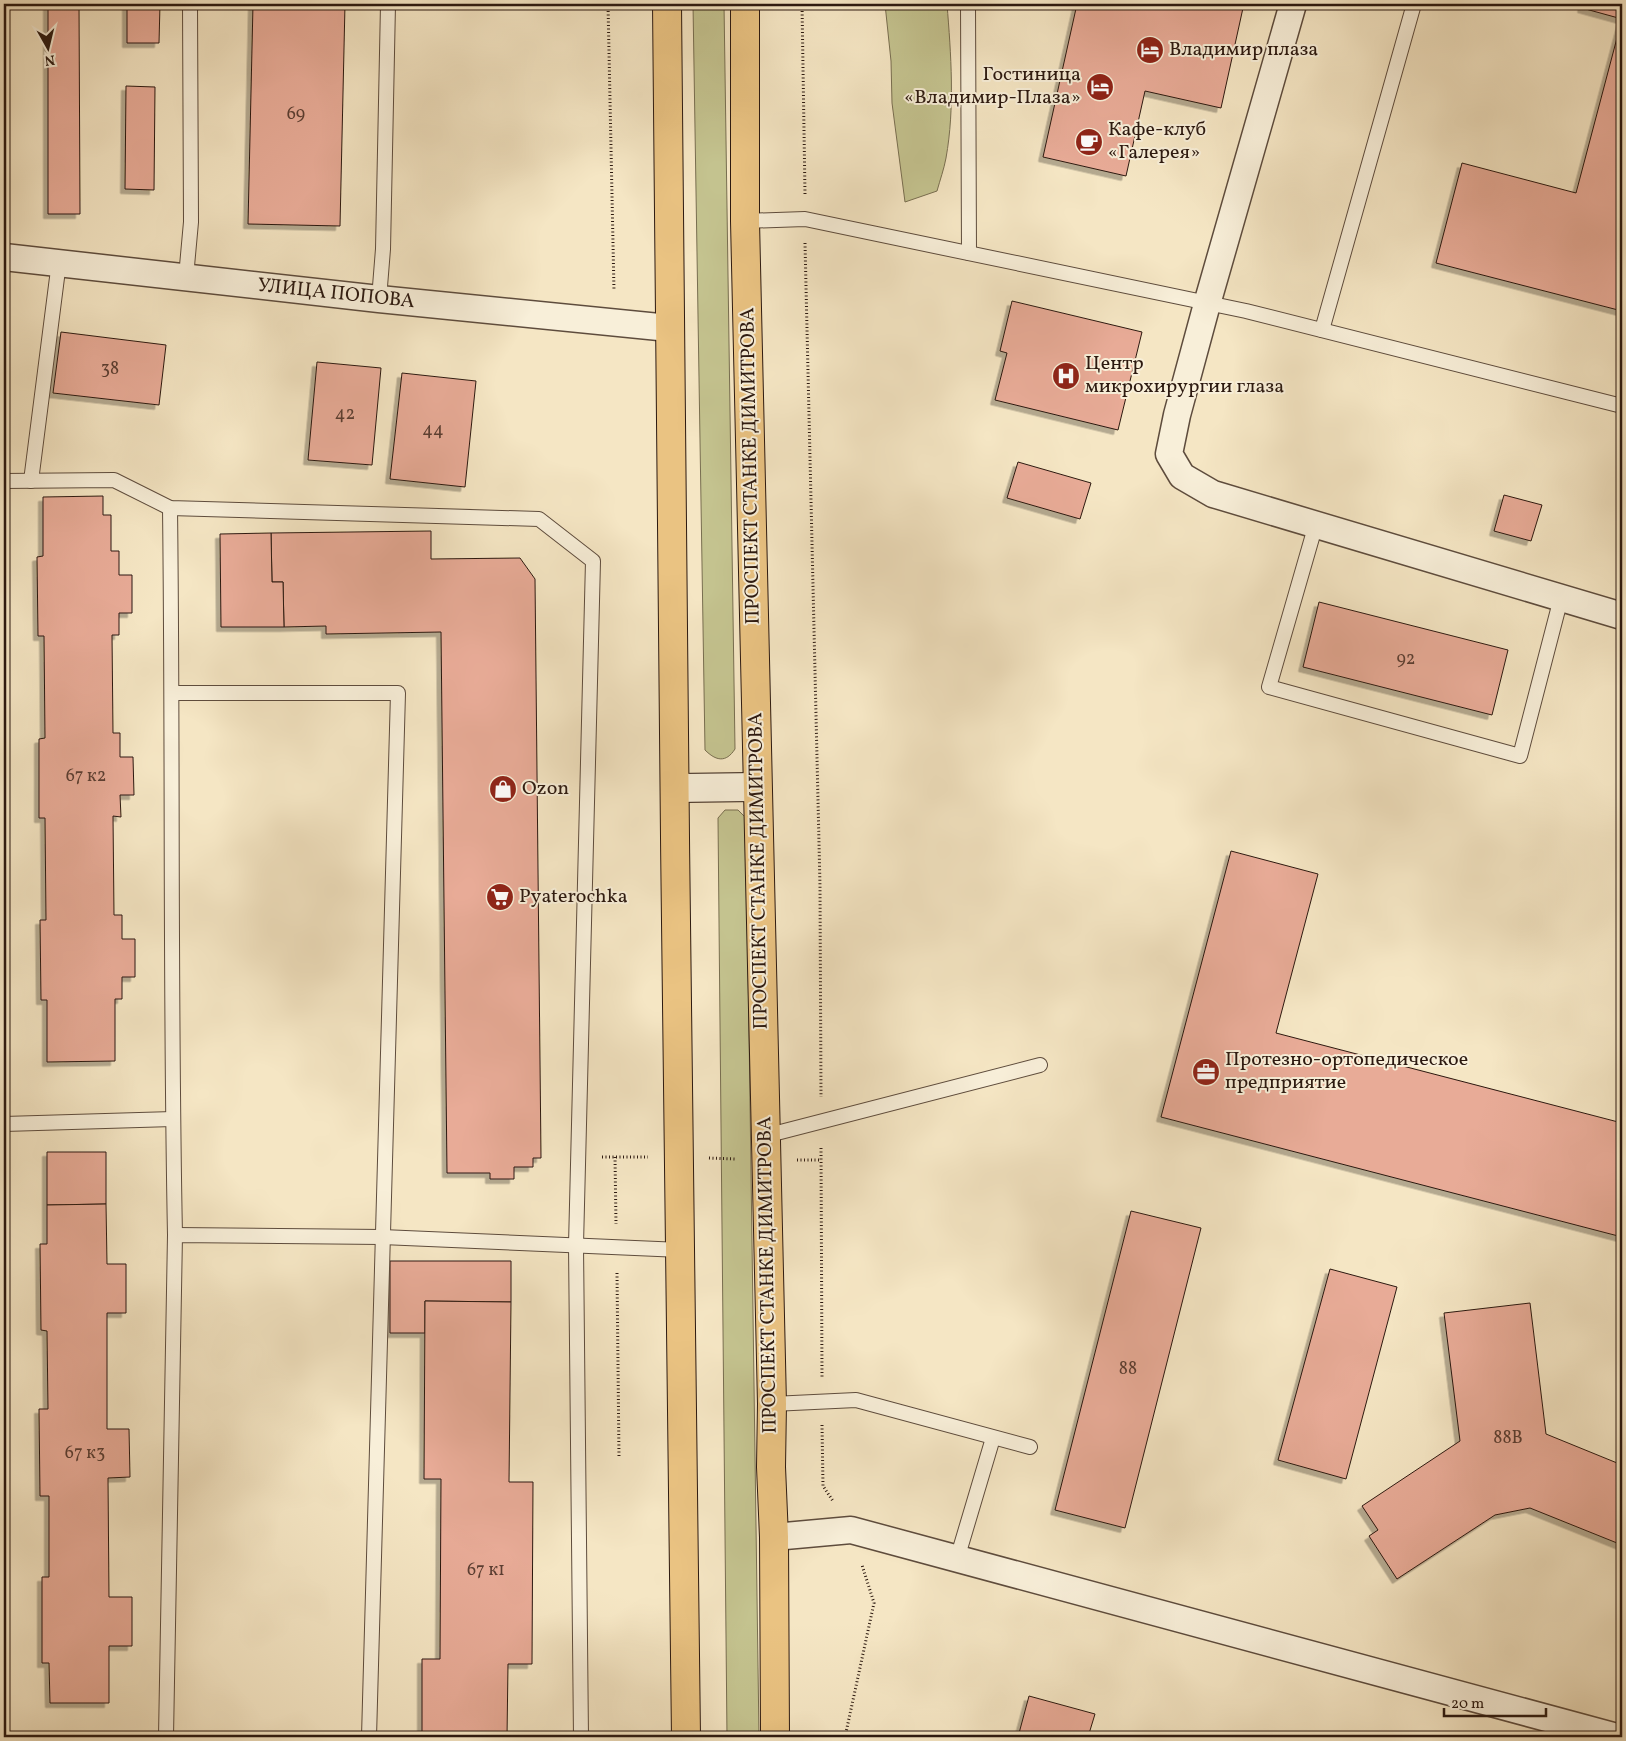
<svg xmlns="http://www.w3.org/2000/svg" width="1626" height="1741" font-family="Vollkorn,serif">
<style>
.green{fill:#c4c38f;stroke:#786e50}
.building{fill:#e8ab97;stroke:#2c1910;filter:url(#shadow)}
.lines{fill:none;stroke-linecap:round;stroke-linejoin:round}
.service-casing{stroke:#5e4c3d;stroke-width:16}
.minor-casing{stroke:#5e4c3d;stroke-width:29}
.secondary-casing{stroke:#2c1910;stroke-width:30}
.primary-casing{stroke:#2c1910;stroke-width:30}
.path{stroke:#2c1910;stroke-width:3;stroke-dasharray:1 2.5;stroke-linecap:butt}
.service{stroke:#f8efd9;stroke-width:14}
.minor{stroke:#f8efd9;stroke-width:26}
.secondary{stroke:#f8efd9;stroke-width:28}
.primary{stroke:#eac382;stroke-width:28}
.labels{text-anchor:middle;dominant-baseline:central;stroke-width:4;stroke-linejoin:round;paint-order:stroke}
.number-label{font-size:18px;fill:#5b3e32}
.poi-label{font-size:20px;fill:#2c1910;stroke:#f8efd9;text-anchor:start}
.street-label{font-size:20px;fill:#2c1910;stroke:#f8efd9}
</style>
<defs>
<filter id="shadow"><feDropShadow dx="-4.5" dy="4.5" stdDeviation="0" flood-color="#0004"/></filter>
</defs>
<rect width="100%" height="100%" fill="#f5e6c4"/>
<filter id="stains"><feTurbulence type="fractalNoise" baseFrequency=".004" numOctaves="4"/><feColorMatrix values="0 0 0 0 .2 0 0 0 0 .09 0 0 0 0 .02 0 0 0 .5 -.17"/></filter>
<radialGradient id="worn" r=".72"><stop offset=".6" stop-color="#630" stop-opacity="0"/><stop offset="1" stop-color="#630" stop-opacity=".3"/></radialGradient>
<g class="green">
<path d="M693,4H724L735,749C726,763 716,761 705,750Z"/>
<path d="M885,4H947C951,54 955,108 946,158C944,169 940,180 937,191L905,202L892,103L891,61Z"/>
<polygon points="725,810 738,810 746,818 759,1737 727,1737 718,818"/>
</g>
<g class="building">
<polygon points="48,4 79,4 80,214 48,214"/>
<polygon points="127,4 160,4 159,43 127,43"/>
<polygon points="253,4 345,4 340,226 248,224"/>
<polygon points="1077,4 1222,4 1243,8 1221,108 1145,91 1126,176 1043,157"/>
<polygon points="1583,4 1622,4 1622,311 1436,263 1462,163 1576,193 1622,19 1582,8"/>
<polygon points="126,86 155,87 154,190 125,189"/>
<polygon points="1012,301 1142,332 1118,430 995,400 1007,353 1000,351"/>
<polygon points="61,332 166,345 159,405 53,393"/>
<polygon points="317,362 381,368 372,465 308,460"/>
<polygon points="402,373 476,381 465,487 390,479"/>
<polygon points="1018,462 1091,483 1080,519 1007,498"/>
<polygon points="1504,495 1542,505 1531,541 1494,531"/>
<polygon points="103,496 103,515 111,515 111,551 119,551 119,575 132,575 132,613 119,613 119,635 112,635 113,733 120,733 120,757 133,757 134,795 120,795 121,817 113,816 114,915 122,915 122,939 135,939 135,977 122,977 122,999 115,999 115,1061 47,1062 47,1000 41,1000 40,920 46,920 45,818 39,818 39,739 45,738 44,636 38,636 37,557 43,556 43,497"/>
<polygon points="431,531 431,559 520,558 535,579 541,1158 533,1158 533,1167 514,1167 514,1179 490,1179 490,1173 447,1173 441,632 326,634 326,626 284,627 283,582 272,582 271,533"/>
<polygon points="271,533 272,582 283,582 284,627 221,627 220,534"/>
<polygon points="1319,602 1508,650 1492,715 1303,667"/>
<polygon points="1231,851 1318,874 1276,1033 1622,1123 1622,1237 1161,1117"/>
<polygon points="47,1152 106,1152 106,1204 47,1205"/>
<polygon points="106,1204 107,1264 126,1264 126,1313 107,1313 107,1429 129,1429 130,1477 108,1478 109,1597 132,1597 132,1646 109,1646 109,1703 50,1703 49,1663 42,1663 42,1577 49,1577 49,1496 40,1496 39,1409 48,1409 47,1331 41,1330 40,1244 47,1244 47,1205"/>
<polygon points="1131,1211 1201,1228 1125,1528 1055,1510"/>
<polygon points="390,1261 511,1261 511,1302 425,1301 425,1333 390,1333"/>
<polygon points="1330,1269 1397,1287 1346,1479 1278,1460"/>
<polygon points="425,1301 511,1302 509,1482 533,1482 532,1664 508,1664 507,1737 422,1737 422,1659 440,1659 441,1479 424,1479"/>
<polygon points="1530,1303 1546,1434 1622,1465 1622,1545 1530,1508 1495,1515 1397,1579 1369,1536 1378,1530 1362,1506 1460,1441 1444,1313"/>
<polygon points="1029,1696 1095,1714 1088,1737 1018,1737"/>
</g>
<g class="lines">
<g class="service-casing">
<g id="service">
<polyline points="968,4 969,253"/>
<polyline points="745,221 805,219 1246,311 1622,406"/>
<polyline points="186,277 191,222 190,4"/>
<polyline points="379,299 383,249 388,4"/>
<polyline points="1322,330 1414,4"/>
<polyline points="4,481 114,480 170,508 539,519 593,561 576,1245 581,1737"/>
<polyline points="31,481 59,262"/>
<path d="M170,508C173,750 170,992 175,1235"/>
<polyline points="1316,524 1269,687 1520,756 1561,598"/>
<polyline points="173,693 398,693 369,1737"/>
<polyline points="4,1124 173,1119"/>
<polyline points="765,1136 1040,1065"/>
<polyline points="772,1404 856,1400 1030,1447"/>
<polyline points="957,1559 993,1438"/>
<polyline points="166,1737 175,1235 382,1237 681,1250"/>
</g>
</g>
<g class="minor-casing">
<g id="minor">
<polyline points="1293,4 1207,304 1177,415 1169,454 1182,476 1213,494 1622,616"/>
<polyline points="4,257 379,299 669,328"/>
<polyline points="774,1537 851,1530 1617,1737"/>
</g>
</g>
<g class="secondary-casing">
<polyline id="secondary" points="675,788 757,787"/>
</g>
<g class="primary-casing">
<g id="primary">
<path d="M667,4C670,582 680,1159 686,1737"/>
<polyline points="745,4 745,221 772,1404 771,1467 774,1537 775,1737"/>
</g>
</g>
<g class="path">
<polyline points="608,4 614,291"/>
<polyline points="802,4 805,194"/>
<polyline points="805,243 820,886 821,1097"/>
<polyline points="821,1148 822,1377"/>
<polyline points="602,1157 648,1157"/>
<polyline points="615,1157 616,1224"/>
<polyline points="709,1158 736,1159"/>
<polyline points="797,1160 821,1160"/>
<polyline points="617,1273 619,1457"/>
<polyline points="822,1425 823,1486 833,1501"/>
<polyline points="845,1737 874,1603 862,1565"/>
</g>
<use href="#service" class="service"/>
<use href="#minor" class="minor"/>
<use href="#secondary" class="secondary"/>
<use href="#primary" class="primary"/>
</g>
<defs>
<g id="hotel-disc" transform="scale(1.4375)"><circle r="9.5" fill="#8f2418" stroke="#f8efd9"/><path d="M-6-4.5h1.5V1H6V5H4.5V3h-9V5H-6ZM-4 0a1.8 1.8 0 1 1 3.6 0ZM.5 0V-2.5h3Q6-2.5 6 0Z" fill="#fff"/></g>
<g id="cafe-disc" transform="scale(1.4375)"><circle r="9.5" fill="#8f2418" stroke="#f8efd9"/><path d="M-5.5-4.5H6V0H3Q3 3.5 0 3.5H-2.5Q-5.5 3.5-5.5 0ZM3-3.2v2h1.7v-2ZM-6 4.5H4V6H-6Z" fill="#fff"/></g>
<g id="hospital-disc" transform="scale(1.4375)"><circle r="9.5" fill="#8f2418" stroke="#f8efd9"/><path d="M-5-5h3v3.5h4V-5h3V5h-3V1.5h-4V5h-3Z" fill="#fff"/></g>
<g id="shop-disc" transform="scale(1.4375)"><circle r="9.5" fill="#8f2418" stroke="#f8efd9"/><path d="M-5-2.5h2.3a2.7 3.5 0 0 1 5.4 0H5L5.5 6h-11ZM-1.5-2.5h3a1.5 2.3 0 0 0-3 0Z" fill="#fff"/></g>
<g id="supermarket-disc" transform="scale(1.4375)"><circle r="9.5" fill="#8f2418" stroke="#f8efd9"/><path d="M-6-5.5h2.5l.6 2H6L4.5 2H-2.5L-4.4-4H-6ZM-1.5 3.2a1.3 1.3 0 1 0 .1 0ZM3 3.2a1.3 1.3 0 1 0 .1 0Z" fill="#fff"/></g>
<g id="office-disc" transform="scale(1.4375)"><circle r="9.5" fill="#8f2418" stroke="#f8efd9"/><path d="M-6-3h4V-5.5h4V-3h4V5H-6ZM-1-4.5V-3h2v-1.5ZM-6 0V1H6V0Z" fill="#fff"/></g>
</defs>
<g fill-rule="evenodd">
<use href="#hotel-disc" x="1150" y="50"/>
<use href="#hotel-disc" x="1100" y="87"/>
<use href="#cafe-disc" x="1089" y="142"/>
<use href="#hospital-disc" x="1066" y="376"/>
<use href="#shop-disc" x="503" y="789"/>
<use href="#supermarket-disc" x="500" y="897"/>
<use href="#office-disc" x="1206" y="1072"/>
</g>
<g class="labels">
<g class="number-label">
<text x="296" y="114">69</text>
<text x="110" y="369">38</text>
<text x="345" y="414">42</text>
<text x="433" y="430">44</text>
<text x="1406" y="659">92</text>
<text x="86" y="776">67 к2</text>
<text x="1128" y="1369">88</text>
<text x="1508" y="1438">88В</text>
<text x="85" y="1453">67 к3</text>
<text x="486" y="1570">67 к1</text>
</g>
<g class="poi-label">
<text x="1169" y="50">Владимир плаза</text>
<text x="1081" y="75" text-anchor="end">Гостиница<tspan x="1081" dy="23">«Владимир-Плаза»</tspan></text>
<text x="1108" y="130">Кафе-клуб<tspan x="1108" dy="23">«Галерея»</tspan></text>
<text x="1085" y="364">Центр<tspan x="1085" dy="23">микрохирургии глаза</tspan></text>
<text x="522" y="789">Ozon</text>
<text x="519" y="897">Pyaterochka</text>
<text x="1225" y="1060">Протезно-ортопедическое<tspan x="1225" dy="23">предприятие</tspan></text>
</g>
<g class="street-label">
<text transform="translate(336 294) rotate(6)">УЛИЦА ПОПОВА</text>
<text transform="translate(751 466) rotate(-91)">ПРОСПЕКТ СТАНКЕ ДИМИТРОВА</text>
<text transform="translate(759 871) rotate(-91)">ПРОСПЕКТ СТАНКЕ ДИМИТРОВА</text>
<text transform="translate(768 1275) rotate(-91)">ПРОСПЕКТ СТАНКЕ ДИМИТРОВА</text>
</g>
</g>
<rect width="1626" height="1741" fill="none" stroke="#f5e6c4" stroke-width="20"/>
<rect x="5" y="5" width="1616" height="1731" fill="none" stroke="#2c1910" stroke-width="2.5"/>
<rect x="10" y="10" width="1606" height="1721" fill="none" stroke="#2c1910"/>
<g transform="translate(48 48) rotate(172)" stroke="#f8efd9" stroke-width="4" paint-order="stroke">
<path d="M0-4L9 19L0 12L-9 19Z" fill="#2c1910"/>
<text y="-8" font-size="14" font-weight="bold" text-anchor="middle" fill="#2c1910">N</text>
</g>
<path d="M1444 1708v8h102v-8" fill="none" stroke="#2c1910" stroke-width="2.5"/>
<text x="1451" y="1708" font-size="15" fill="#2c1910" stroke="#f8efd9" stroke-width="4" paint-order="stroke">20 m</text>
<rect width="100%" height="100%" filter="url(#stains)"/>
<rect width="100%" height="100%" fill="url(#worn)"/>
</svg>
